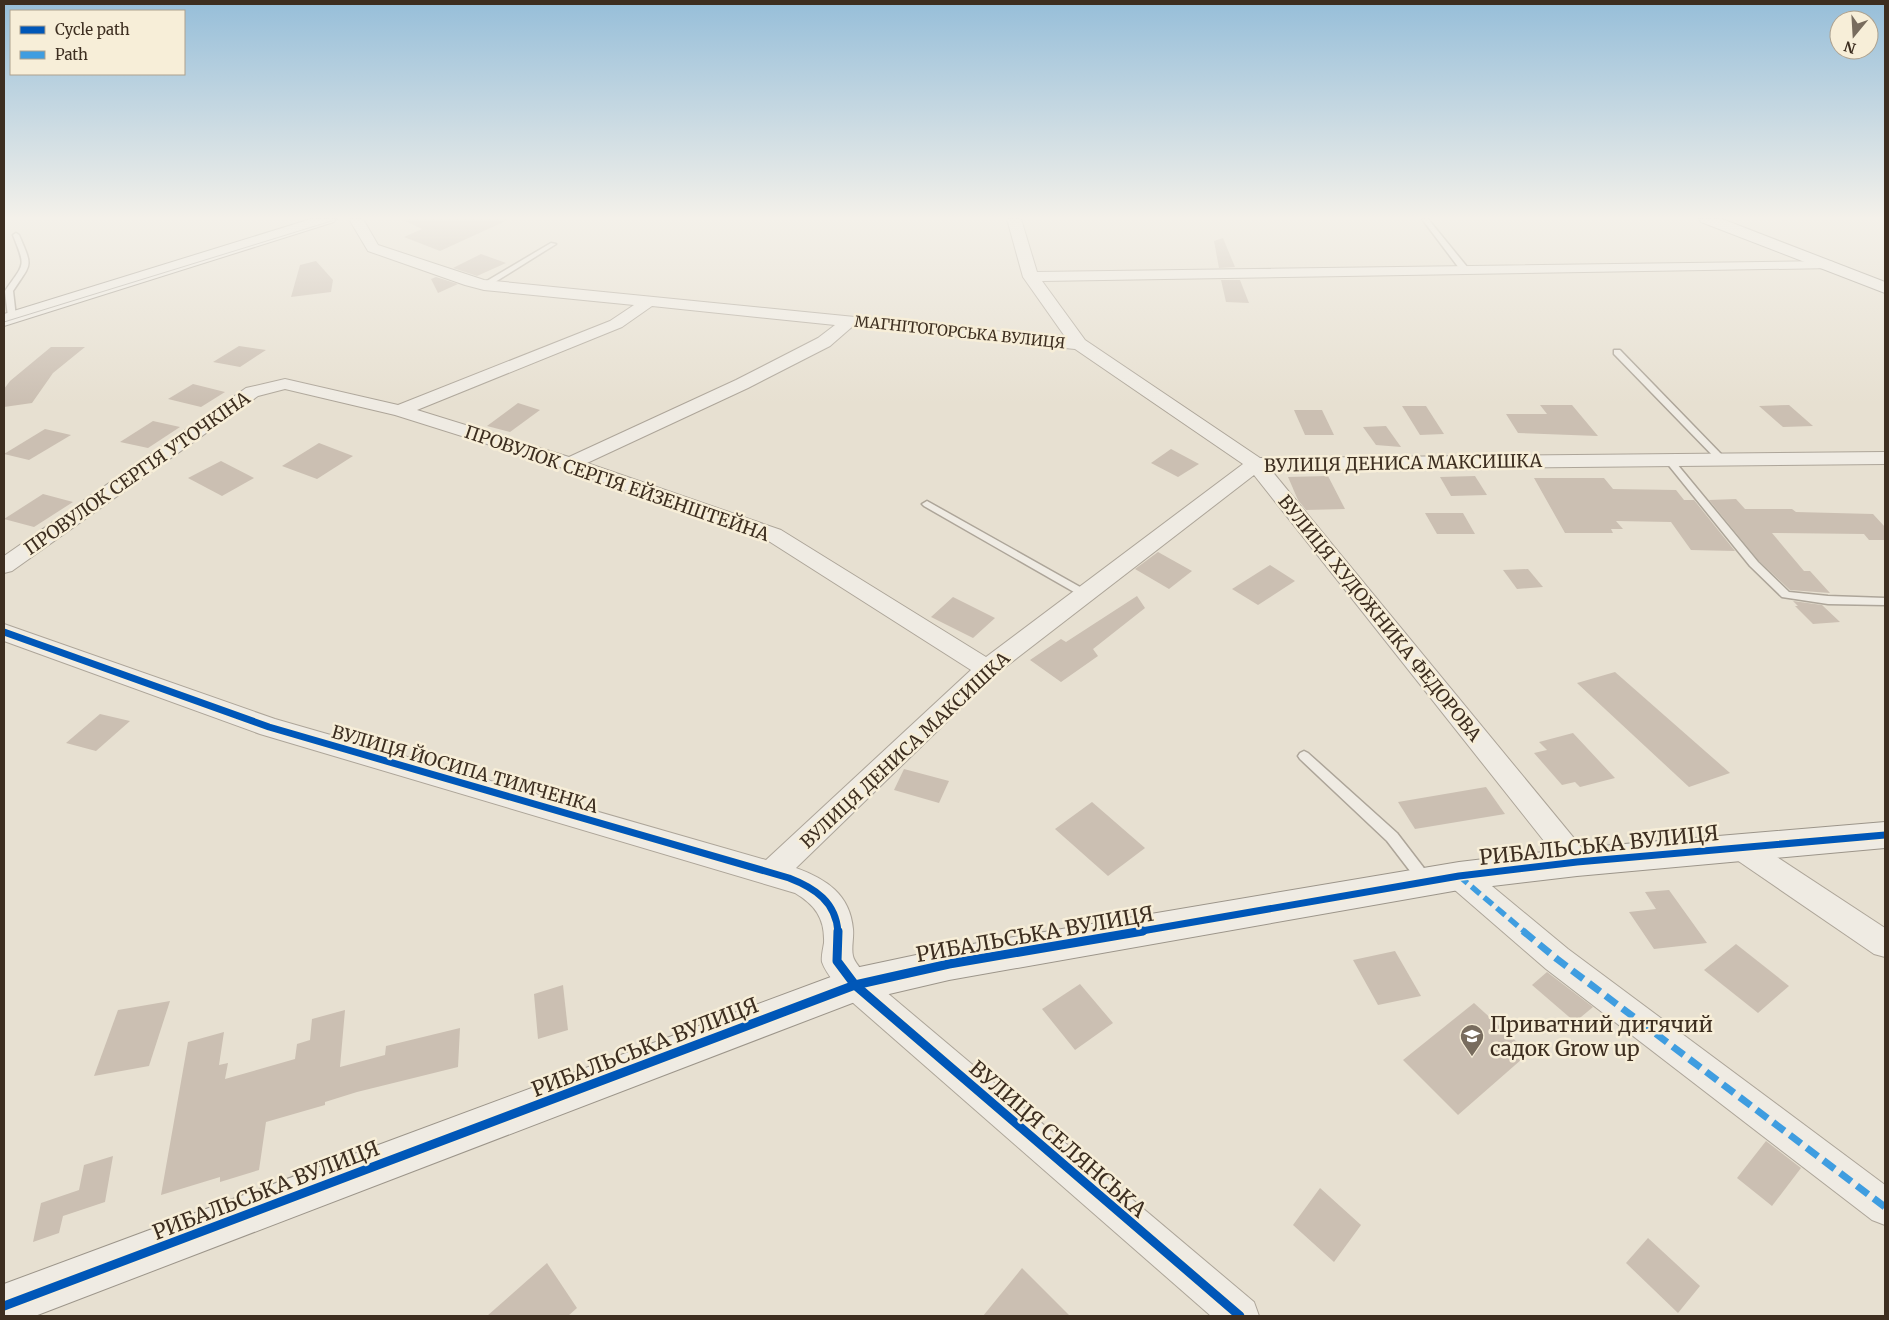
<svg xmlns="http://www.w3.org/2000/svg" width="1889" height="1320" font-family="Merriweather,serif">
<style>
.building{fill:#cbbfb2}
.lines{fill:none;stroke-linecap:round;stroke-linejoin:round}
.lane-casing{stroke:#ada599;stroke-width:3}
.street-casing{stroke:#ada599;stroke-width:2}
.secondary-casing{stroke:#9c958a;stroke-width:2}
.lane{fill:#efebe3;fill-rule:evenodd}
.street{fill:#efebe3;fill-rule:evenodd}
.secondary{fill:#efebe3;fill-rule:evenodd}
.tram{stroke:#afaaa2;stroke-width:1}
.quiet-far1{stroke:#3f9de0;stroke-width:5.5;stroke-dasharray:11 5.5;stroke-linecap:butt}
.quiet{stroke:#3f9de0;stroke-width:7;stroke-dasharray:14 7;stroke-linecap:butt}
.cycleway-far1-casing{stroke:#f7eed8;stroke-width:10}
.cycleway-casing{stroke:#f7eed8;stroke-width:12}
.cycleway-far1{stroke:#0057b8;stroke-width:7}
.cycleway{stroke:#0057b8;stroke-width:9}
.labels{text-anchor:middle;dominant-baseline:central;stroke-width:5;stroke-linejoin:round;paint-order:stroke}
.far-street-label{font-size:15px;fill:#3d2e20;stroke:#f7eed8}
.street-label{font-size:18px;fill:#3d2e20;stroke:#f7eed8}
.near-street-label{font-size:21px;fill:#3d2e20;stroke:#f7eed8}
.near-poi-label{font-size:21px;fill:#3d2e20;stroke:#f7eed8;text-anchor:start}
</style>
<rect width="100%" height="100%" fill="#e7e0d1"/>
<g class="building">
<polygon points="401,219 510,219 440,251 404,237 422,229"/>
<polygon points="1223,238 1235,267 1219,268 1214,241"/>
<polygon points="481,254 506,263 477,276 453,268"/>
<polygon points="316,261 333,280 331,292 291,297 300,265"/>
<polygon points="436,277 458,284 438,293 431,279"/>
<polygon points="1221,280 1240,280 1249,303 1226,302"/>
<polygon points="239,346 266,350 240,367 213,362"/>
<polygon points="51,347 85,347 53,373 32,403 4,407 4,389 10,381"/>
<polygon points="193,384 225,392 201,407 168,399"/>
<polygon points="518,403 540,410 510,432 487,426"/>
<polygon points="1540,405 1572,405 1598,436 1518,433 1506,414 1547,414"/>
<polygon points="1789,405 1813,426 1783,427 1759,406"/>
<polygon points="1402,406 1426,406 1444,434 1420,435"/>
<polygon points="1294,410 1322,410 1334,435 1305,435"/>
<polygon points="153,421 180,427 148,448 120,442"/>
<polygon points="1386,426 1401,447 1376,445 1363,427"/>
<polygon points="45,429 71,435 29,460 4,454"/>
<polygon points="319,443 353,456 317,479 282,466"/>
<polygon points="1171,449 1199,464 1178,477 1151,463"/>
<polygon points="221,461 254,478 222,496 188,478"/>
<polygon points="1328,476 1345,509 1306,510 1298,500 1288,477"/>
<polygon points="1475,476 1487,495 1451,496 1440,477"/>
<polygon points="1534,478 1604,478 1613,489 1676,490 1684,500 1694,500 1735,551 1691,550 1671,522 1616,521 1623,529 1611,529 1613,533 1565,533"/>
<polygon points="43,494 73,502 34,527 4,519"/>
<polygon points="1736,499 1745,509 1792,509 1796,512 1873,514 1885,527 1885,540 1869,540 1864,534 1772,533 1804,571 1810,571 1830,593 1790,590 1759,561 1709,500"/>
<polygon points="1425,513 1463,513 1475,534 1437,534"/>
<polygon points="1158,552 1192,571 1169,589 1135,569"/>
<polygon points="1270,565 1295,581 1258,605 1232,589"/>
<polygon points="1528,569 1543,587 1517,589 1503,570"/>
<polygon points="1137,596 1145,608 1093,649 1098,656 1061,682 1030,660 1061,639 1066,642"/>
<polygon points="953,597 995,618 973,638 931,617"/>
<polygon points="1793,601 1822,605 1840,622 1813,624 1795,606 1798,606"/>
<polygon points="1615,672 1730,773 1689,787 1577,683"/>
<polygon points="100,714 130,721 96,751 66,743"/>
<polygon points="1573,733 1615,778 1580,787 1575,782 1562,785 1534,753 1547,750 1539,742"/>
<polygon points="904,769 949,781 939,803 894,790"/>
<polygon points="1486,787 1505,814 1415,829 1398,802"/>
<polygon points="1092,802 1145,848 1108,876 1055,829"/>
<polygon points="1669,890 1707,943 1654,949 1629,912 1656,909 1645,892"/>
<polygon points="1736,944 1789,986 1758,1013 1704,970"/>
<polygon points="1395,951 1421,996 1378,1005 1353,960"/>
<polygon points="1547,972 1593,1007 1575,1022 1532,985"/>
<polygon points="1080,984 1113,1023 1075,1050 1042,1009"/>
<polygon points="563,985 568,1030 538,1039 534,994"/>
<polygon points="170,1001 149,1066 94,1076 118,1010"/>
<polygon points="1474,1003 1529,1053 1458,1115 1403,1060"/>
<polygon points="345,1010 340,1067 385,1055 386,1046 460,1028 458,1067 357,1092 325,1102 325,1105 266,1122 259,1170 220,1182 220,1177 161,1195 188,1042 224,1032 219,1065 228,1063 225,1079 295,1059 297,1044 310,1040 312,1019"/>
<polygon points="1766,1141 1801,1168 1772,1206 1737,1178"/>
<polygon points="113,1156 105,1202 63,1216 59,1233 33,1242 41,1203 79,1190 84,1165"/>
<polygon points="1320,1188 1361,1225 1334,1262 1293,1225"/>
<polygon points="1648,1238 1700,1286 1678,1313 1626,1263"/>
<polygon points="547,1263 577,1308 568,1316 487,1316"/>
<polygon points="1022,1268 1070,1316 983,1316"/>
</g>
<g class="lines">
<g class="lane-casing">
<g id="lane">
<polygon points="1422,219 1428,219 1468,268 1468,272 1462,272"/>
<path d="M16,233L19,235C33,268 32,262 13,291L16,317L12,319L8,317L5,291C25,262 26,268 13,235Z"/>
<polygon points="551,243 556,244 487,287 480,285"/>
<polygon points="1614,350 1620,350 1724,457 1724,461 1718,461 1614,354"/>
<polygon points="1669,457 1672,458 1758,562 1789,592 1828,596 1885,598 1885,605 1828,604 1782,597 1750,566 1666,462 1664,460"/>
<polygon points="927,501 1089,592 1090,594 1085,597 1081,596 924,506 922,504"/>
<polygon points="1304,751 1308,753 1397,833 1430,876 1432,880 1430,884 1425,886 1420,884 1387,841 1300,759 1298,756 1300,753"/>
</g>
</g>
<g class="street-casing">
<g id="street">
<path d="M349,219H363L378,245L484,280L1066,338L1023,277L1007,219H1021L1037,272L1828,261L1833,262L1835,265L1833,268L1042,281L1085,340L1260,458L1885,452V464L1271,470L1587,854L1591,862L1587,870L1577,874L1567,870L1254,475L995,675L796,868C826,879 850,894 853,929C854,938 851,948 853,956C854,962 862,970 866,975L1254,1302L1259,1316H1211L844,995C837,985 826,974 822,962C821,957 823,949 824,943C825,918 815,905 795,893L260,734L4,641V624L275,719L766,860L971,670L767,540L563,468L395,415L285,389L258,396L12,571L4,573V556L246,388L285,379L398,405L610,321L634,305L484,290L465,285L368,251ZM652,306L835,325L818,338L736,380L569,457L417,410L622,327ZM853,326L1075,349L1243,464L986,657L781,530L587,463L748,388L830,346Z"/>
<polygon points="1741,836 1751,840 1885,928 1885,957 1874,954 1731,856 1727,848 1731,840"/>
<polygon points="1459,864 1469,867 1568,949 1885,1185 1885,1225 1872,1220 1546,969 1449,885 1445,876 1449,867"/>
</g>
</g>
<g class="secondary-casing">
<g id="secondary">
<polygon points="311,219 336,219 334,222 4,326 4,314"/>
<polygon points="1699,219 1722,219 1885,282 1885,293 1701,222"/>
<polygon points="1885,822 1885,848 1577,876 1459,890 949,980 855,1002 35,1316 4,1316 4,1284 855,968 949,948 1459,862 1577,848"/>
</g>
</g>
<use href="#lane" class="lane"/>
<use href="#street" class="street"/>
<use href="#secondary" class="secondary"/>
<polyline class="tram" points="4,322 338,219"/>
<polyline class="quiet-far1" points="1459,876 1525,932"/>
<polyline class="quiet" points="1523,931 1557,959 1885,1207"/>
<g class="cycleway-far1-casing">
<g id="cycleway-far1">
<path d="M4,632L269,727L789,878C815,888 836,902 838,932"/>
<polyline points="1136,932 1459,876 1577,862 1885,835"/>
</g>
</g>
<g class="cycleway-casing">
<g id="cycleway">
<polyline points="838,931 837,961 855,985 1240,1316"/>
<polyline points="4,1306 855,985 949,964 1143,931"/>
</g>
</g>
<use href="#cycleway-far1" class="cycleway-far1"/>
<use href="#cycleway" class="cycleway"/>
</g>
<linearGradient id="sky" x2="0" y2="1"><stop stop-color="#96bed9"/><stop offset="0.54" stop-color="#f4f1ea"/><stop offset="1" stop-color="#f4f1ea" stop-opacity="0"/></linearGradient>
<rect width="1889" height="404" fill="url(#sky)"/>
<defs>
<g id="school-pin" transform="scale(1.25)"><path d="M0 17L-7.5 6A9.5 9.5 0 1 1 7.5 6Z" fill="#786c5e" stroke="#f7eed8"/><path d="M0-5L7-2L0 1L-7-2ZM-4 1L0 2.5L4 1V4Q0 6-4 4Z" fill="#fff"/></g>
</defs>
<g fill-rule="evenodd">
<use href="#school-pin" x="1472" y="1036"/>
</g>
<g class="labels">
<g class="far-street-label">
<text transform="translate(960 332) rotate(6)">МАГНІТОГОРСЬКА ВУЛИЦЯ</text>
</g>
<g class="street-label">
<text transform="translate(1403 463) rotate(-1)">ВУЛИЦЯ ДЕНИСА МАКСИШКА</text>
<text transform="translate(137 473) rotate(-35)">ПРОВУЛОК СЕРГІЯ УТОЧКІНА</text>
<text transform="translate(617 483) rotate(19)">ПРОВУЛОК СЕРГІЯ ЕЙЗЕНШТЕЙНА</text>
<text transform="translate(1380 618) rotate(51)">ВУЛИЦЯ ХУДОЖНИКА ФЕДОРОВА</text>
<text transform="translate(905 750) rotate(-43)">ВУЛИЦЯ ДЕНИСА МАКСИШКА</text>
<text transform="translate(465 769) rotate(16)">ВУЛИЦЯ ЙОСИПА ТИМЧЕНКА</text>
</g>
<g class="near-street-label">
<text transform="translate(1599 845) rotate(-6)">РИБАЛЬСЬКА ВУЛИЦЯ</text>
<text transform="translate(1035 934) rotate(-10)">РИБАЛЬСЬКА ВУЛИЦЯ</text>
<text transform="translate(645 1047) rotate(-21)">РИБАЛЬСЬКА ВУЛИЦЯ</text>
<text transform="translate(1058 1139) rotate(41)">ВУЛИЦЯ СЕЛЯНСЬКА</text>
<text transform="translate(266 1190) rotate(-21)">РИБАЛЬСЬКА ВУЛИЦЯ</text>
</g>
<g class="near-poi-label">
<text x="1490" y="1024">Приватний дитячий<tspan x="1490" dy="24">садок Grow up</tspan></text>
</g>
</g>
<rect width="1889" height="1320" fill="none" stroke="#3d2e20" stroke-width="10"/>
<rect x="10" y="10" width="175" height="65" fill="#f7eed8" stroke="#ada18e"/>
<rect x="20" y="26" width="25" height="8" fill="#0057b8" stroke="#ada18e"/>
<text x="55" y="35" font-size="15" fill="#3d2e20">Cycle path</text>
<rect x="20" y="51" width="25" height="8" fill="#3f9de0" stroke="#ada18e"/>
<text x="55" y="60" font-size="15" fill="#3d2e20">Path</text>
<g transform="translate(1854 35) rotate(198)"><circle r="24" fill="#f7eed8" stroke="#ada18e"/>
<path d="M0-4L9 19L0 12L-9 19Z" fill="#786c5e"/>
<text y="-8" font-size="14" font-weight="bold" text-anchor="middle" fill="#3d2e20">N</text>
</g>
</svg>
